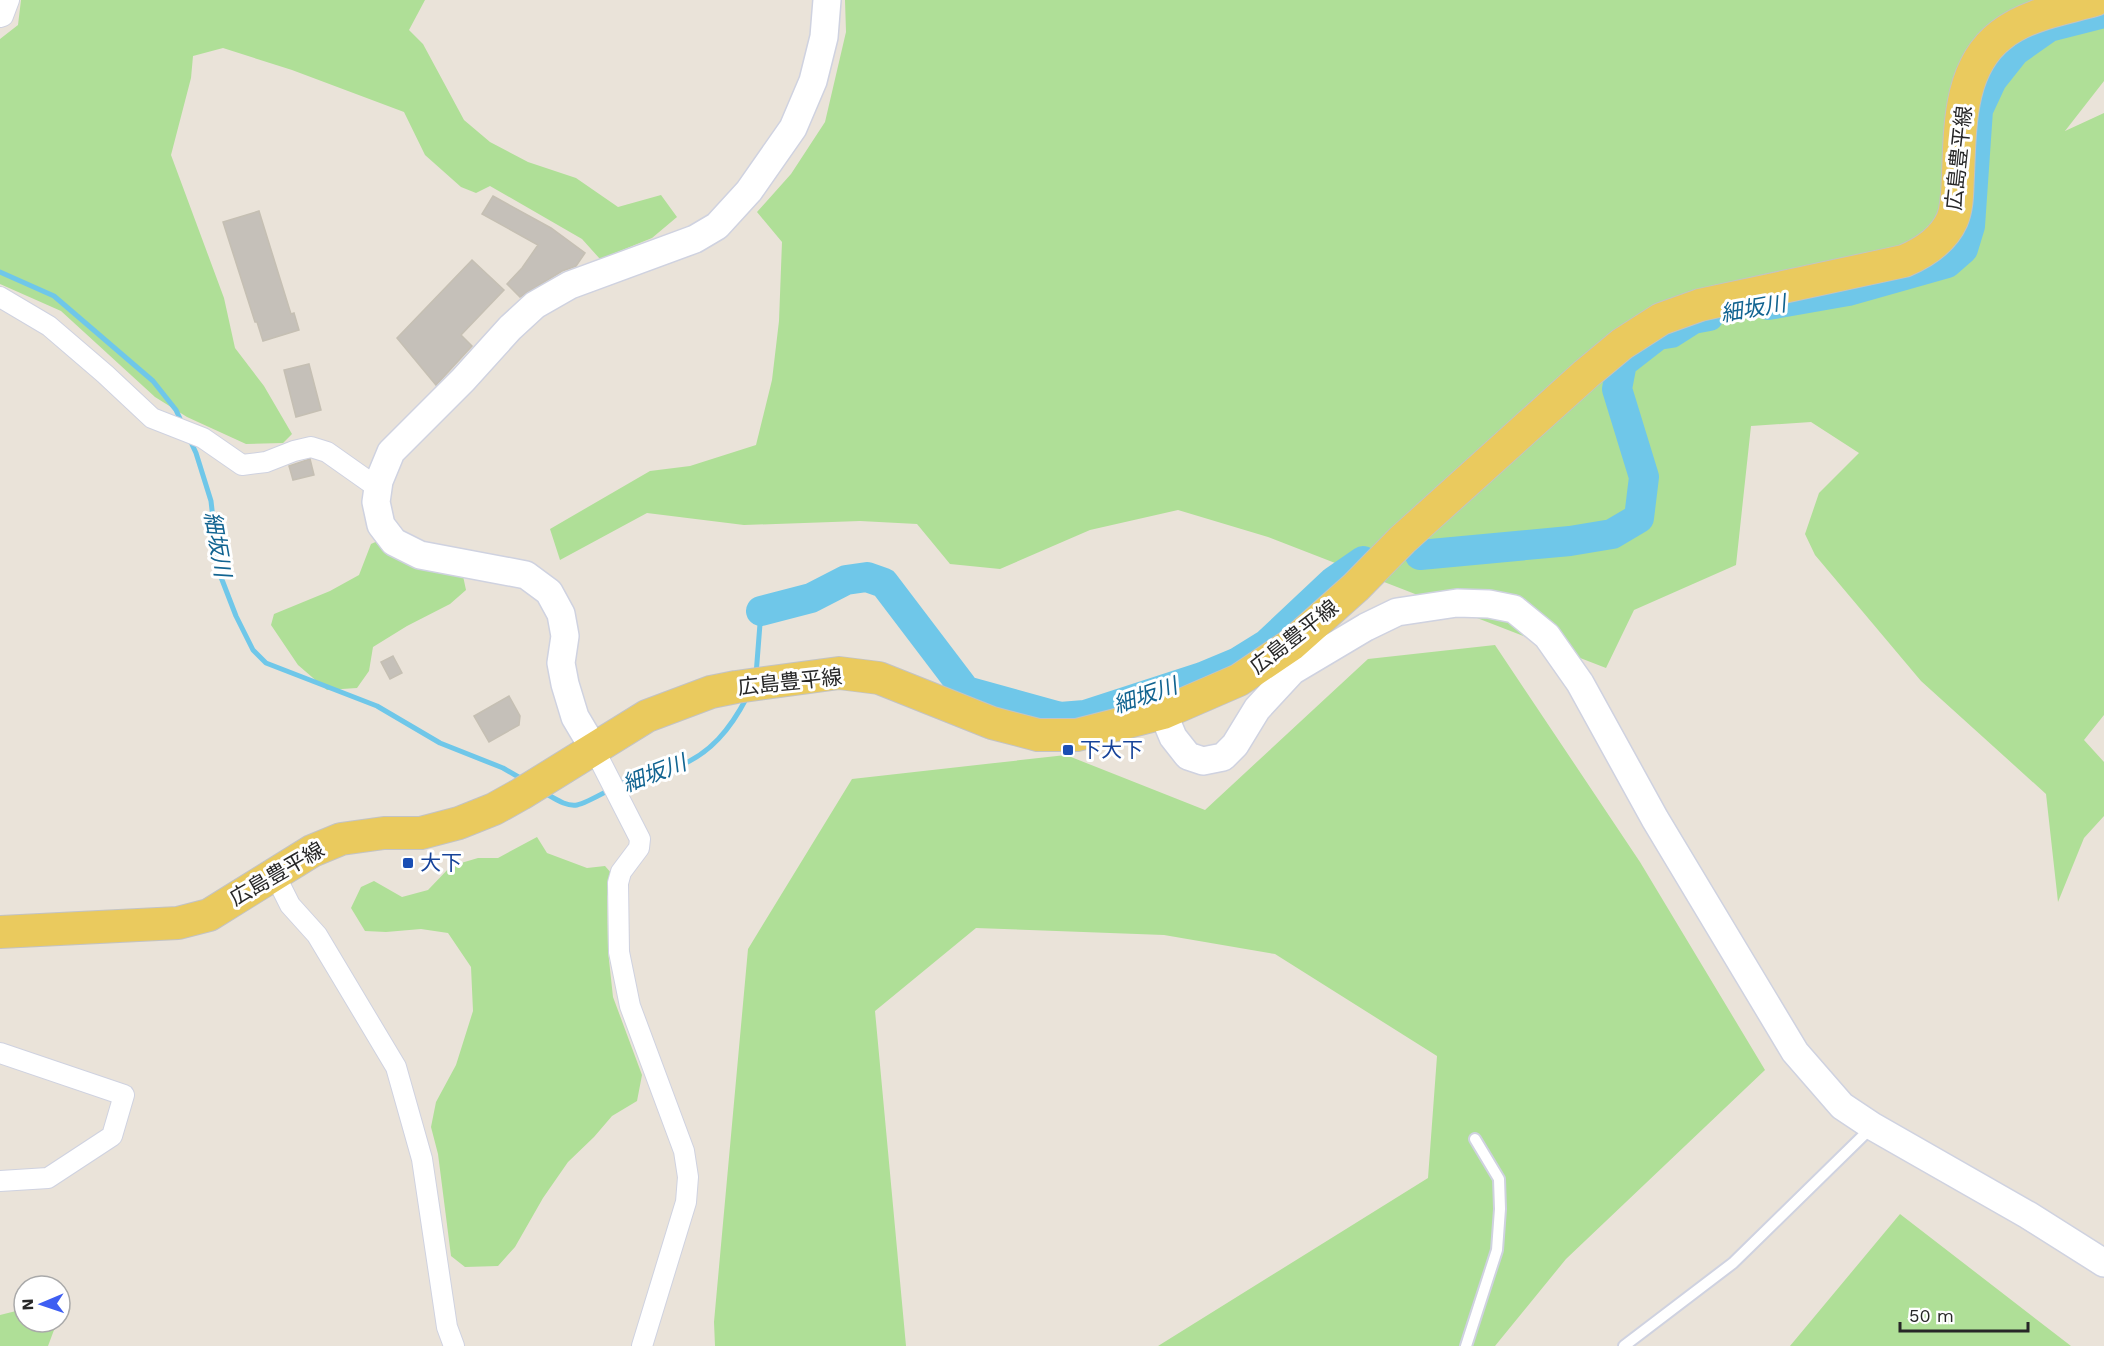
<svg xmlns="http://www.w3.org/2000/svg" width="2104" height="1346" font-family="'Work Sans','Noto Sans JP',sans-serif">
  <rect width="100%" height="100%" fill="#eae3d9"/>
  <path fill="#afdf97" d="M21,0H425L409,30L423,44L464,120L490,142L528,162L576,178L618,207L661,195L677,217L652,238L600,259L582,239L490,186L476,193L461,187L425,155L404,112L292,70L223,48L193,56L191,78L171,155L224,298L235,348L264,386L292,434L283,443L246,444L187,417L155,397L61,311L0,284V39L18,25Z
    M845,0H2104V81L2065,131L2104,113V715L2084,740L2104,762V816L2084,838L2058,902L2046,794L1921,681L1815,555L1805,534L1819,493L1859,453L1811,422L1751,426L1736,565L1634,610L1606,668L1268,537L1178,510L1090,530L1000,569L950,564L917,524L860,521L744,525L647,513L560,560L550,529L650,471L690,466L756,445L772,380L779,321L782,242L757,212L791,174L825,122L846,32Z
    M380,540L463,576L466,590L450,604L407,626L373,647L369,671L357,688L327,690L298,665L271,625L274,614L330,591L359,575L371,544Z
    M1495,645L1640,862L1765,1070L1566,1259L1495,1346H1158L1428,1178L1437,1056L1275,954L1164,935L976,928L875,1011L906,1346H715L714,1322L748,949L852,779L1066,755L1205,810L1368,659Z
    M537,837L547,853L587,868L605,866L612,874L607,897L608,951L613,997L642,1075L637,1101L612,1116L594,1137L568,1162L543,1198L515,1247L498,1266L465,1267L451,1256L438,1154L431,1127L436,1102L456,1065L473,1011L471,967L448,933L421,929L386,932L365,931L351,908L361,887L374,881L402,897L428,890L451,866L478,858H498Z
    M1900,1214L2071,1346H1790Z
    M24,1309V1322H57L48,1346H0V1315Z"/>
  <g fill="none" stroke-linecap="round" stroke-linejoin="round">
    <path stroke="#6fc7e9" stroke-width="5" d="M0,272L54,296L153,381L176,410L182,423
      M190,440L196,453L211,501L219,572L236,616L253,650L266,663L377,706L440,743L503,768L522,779
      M756,675L761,611
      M543,792C553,797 565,807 577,805C588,803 615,786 627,781C643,775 660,773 676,767C710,755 731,728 747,697"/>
    <path stroke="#6fc7e9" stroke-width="30" d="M1768,305L1848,291L1947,263L1963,249L1970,226L1978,110L1992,80L2015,51L2049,27L2104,13
      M1420,555L1570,541L1612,534L1639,518L1644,477L1617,389L1622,363L1658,335L1671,333L1693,319L1709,316
      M761,611L811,598L846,580L867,577L884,583L966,691L1060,717L1085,715L1202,677L1238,662L1267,644L1334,581L1363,561"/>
  </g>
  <path fill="#c5c0b9" stroke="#c5bfb3" stroke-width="1.5" d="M493,196L551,228L585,253L576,266L562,271L520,297L507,284L522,268L538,245L482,214Z
    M259,211L291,314L294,313L299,330L263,341L257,322H255L223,222Z
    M472,260L504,290L461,335L472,346L436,385L397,338Z
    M309,364L321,410L296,417L284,370Z
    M310,459L314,475L293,480L289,466Z
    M393,656L402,673L390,679L381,662Z
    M509,696L520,716L519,725L489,742L474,716Z"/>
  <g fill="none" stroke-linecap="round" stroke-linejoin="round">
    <defs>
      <path id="lane" d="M1466,1346L1497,1250L1500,1209L1499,1179L1475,1139
        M1624,1346L1733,1263L1872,1127"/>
      <path id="street" d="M0,17L3,16L9,0
        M0,297L49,326L105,374L152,418L203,438L242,465L266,462L294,451L311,447L327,452L378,488
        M594,749L640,839L639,848L621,872L618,883L619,952L630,1006L684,1151L688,1177L686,1202L642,1346
        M275,875L290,905L317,935L396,1067L422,1159L447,1327L454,1346
        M0,1053L124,1095L112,1136L48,1178L0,1181"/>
      <path id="secondary" d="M1163,713L1173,737L1188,756L1203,761L1223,757L1235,745L1257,709L1292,671L1366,627L1397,612L1457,603L1489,604L1514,609L1547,636L1580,683L1655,819L1795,1052L1842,1106L1872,1126L2028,1215L2104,1263
        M594,749L575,717L565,684L561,663L565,636L561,614L549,592L526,575L420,555L394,542L381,525L376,502L379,481L391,452L463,380L510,328L535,305L570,285L695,239L717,226L749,191L793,128L813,81L824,37L827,0"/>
      <path id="primary" d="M0,932L178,923L209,915L312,851L341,839L384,833H421L459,823L494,809L521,794L647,716L711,692L736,687L839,673L879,678L992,723L1038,735H1077L1163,713L1239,680L1291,645L1356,587L1402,540L1586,374L1622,344L1661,319L1700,305L1904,261C1923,253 1943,240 1952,220C1958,206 1957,190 1958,175C1960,127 1959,67 2001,35C2027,14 2064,9 2095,0"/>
    </defs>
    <use href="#lane" stroke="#cfd2e0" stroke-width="14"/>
    <use href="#street" stroke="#cfd2e0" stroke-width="22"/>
    <use href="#secondary" stroke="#cfd2e0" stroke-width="30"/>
    <use href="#primary" stroke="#c3c3c3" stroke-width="34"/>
    <use href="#lane" stroke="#fff" stroke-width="10"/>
    <use href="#street" stroke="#fff" stroke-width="20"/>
    <use href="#secondary" stroke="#fff" stroke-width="27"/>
    <use href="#primary" stroke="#eaca5e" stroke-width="32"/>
  </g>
  <g fill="#1a4fb4" stroke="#fff" stroke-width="2">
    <rect x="1062" y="744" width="12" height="12" rx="3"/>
    <rect x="402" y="857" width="12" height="12" rx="3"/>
  </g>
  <g text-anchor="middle" stroke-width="6" stroke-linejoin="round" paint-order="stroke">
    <g font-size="21" fill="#272727" stroke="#fff">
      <text transform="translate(1959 158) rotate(-84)" y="7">広島豊平線</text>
      <text transform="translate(1294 637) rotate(-38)" y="7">広島豊平線</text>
      <text transform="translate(790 682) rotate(-6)" y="7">広島豊平線</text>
      <text transform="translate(277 874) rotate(-30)" y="7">広島豊平線</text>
    </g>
    <g font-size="21" fill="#164399" stroke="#fff" text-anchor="start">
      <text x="1080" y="757">下大下</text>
      <text x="420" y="870">大下</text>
    </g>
    <g font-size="22" font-style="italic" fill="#126491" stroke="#fff">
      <text transform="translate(1753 308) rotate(-10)" y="8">細坂川</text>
      <text transform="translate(218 544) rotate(80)" y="8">細坂川</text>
      <text transform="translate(1145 695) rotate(-19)" y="8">細坂川</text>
      <text transform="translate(654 773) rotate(-21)" y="8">細坂川</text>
    </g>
  </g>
  <g transform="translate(42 1304) rotate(268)"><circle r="28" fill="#ffffff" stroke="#a9a9a9" stroke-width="1.5"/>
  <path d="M0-4.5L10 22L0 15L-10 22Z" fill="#3e5ef2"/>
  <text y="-9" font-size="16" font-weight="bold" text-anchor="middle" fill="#272727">N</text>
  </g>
  <path d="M1900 1322v9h128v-9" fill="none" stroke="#272727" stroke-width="3"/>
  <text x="1909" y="1322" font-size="18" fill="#272727" stroke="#ffffff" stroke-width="4.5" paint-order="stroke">50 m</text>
</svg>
